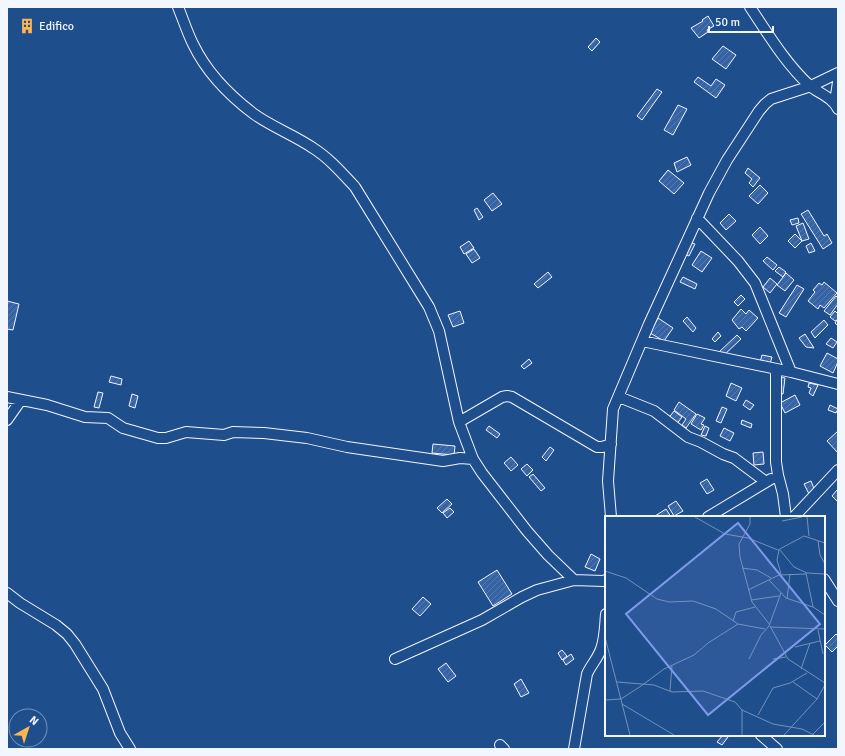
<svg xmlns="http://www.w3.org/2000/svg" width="845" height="756" font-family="Signika,sans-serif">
  <defs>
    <pattern id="building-hatch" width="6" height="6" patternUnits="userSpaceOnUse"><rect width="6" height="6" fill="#3563a3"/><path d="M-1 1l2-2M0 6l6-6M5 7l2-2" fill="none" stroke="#537ab1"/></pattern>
  </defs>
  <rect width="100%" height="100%" fill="#1f4e8c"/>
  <path fill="url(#building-hatch)" stroke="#f2f6ff" d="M708,16L714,26L707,30L708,32L699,38L691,28L703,21L702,20Z
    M30,20L33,23L27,30L23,27L26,22L27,24Z
    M596,38L600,42L592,51L588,47Z
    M723,46L736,55L726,69L712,59Z
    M698,77L711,86L716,79L725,85L716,98L694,82Z
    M657,89L662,92L642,120L637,116Z
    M678,105L687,109L673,135L664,130Z
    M687,157L691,165L677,172L674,163Z
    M748,168L760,178L753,187L749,183L752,179L745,173Z
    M668,170L684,183L674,194L659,181Z
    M760,185L768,193L758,204L749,196Z
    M493,193L502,204L492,211L484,200Z
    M477,208L483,217L479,220L474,210Z
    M808,210L824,236L827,234L832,243L823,249L801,214Z
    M729,214L736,221L726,230L720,223Z
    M798,218L799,223L792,225L790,220Z
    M803,223L809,239L802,241L796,226Z
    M760,227L768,236L760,244L752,235Z
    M795,234L802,241L795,248L788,241Z
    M469,241L474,248L464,254L460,247Z
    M690,242L695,244L689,256L684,254Z
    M811,243L815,251L809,253L806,246Z
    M474,249L480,258L472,263L466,254Z
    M701,251L712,258L702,272L692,265Z
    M767,257L777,265L773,270L763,261Z
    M779,267L786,272L783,277L775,271Z
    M548,272L552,277L538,288L534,284Z
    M786,273L794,280L785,291L777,285Z
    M683,277L697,284L695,289L680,282Z
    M770,278L777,284L770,293L763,287Z
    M824,282L837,293L824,308L820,305L818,309L808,301L815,292L813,290L819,283L822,285Z
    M797,285L804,289L786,317L779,313Z
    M741,295L745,299L738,306L734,302Z
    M836,296L838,298V304L830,315L824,311Z
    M7,301L19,304L13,330L7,329Z
    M741,309L746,314L749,310L758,318L746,331L742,327L739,329L732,320Z
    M460,311L464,323L453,327L448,315Z
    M835,311L838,314V326L835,323L837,320L835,321L830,317Z
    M687,317L696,328L693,332L683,321Z
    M658,318L673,328L664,341L650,333V331Z
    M824,320L828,325L815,338L811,332Z
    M718,332L721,336L715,342L712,339Z
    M805,334L814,348L806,347L799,338Z
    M737,335L741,339L722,357L718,353Z
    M831,338L837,342L833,348L826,344Z
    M827,353L838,359V362L833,373L820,366Z
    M762,355L772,357L770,364L760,362Z
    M529,359L532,363L524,369L521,366Z
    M111,376L122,379L121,385L109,382Z
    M779,377L785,378L783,394L776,393Z
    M731,383L742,388L736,401L726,396Z
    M809,383L818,385L813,396L809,393L811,388L808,387Z
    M98,392L103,393L99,408L94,407Z
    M132,394L138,396L135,408L129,406Z
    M795,395L800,405L785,413L780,403Z
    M746,400L754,405L750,410L743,405Z
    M679,402L696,414L686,428L682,425L686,419L674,410Z
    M830,405L838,409L836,413L828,410Z
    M722,407L727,409L721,423L716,421Z
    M674,411L682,417L676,425L668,419Z
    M697,414L705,418L701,424L704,425L701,430L691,424Z
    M742,420L752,424L751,428L741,424Z
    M489,426L500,434L497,438L486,430Z
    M705,426L709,428L706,436L701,435Z
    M724,428L734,433L730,441L720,436Z
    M838,431V453L827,441Z
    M433,444L455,446L454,455L432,453Z
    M550,447L554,450L546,461L542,457Z
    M763,452L764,464L754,465L753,453Z
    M511,457L518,465L511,471L504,463Z
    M527,464L533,470L527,476L521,469Z
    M533,474L545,488L541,491L529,477Z
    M707,479L714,490L707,494L700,483Z
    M811,481L815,491L809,494L804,484Z
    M837,490H838V502L832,496Z
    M447,499L452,504L442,513L437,508Z
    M676,501L683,511L674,516L668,506Z
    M450,508L454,512L447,518L443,513Z
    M666,509L671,517H656L655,516Z
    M591,554L600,559L595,571L585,567Z
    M497,570L512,594L493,606L478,582Z
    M423,597L431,604L420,616L412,609Z
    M836,634L838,636V646L832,652L825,645Z
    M562,650L567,656L562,660L558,653Z
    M571,654L574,659L566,665L563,660Z
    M446,663L456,676L448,682L438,669Z
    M521,679L529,693L521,697L514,684Z
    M723,735H725L728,737L722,745L717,742Z"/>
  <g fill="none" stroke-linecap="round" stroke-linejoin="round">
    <defs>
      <path id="minor" d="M178,7C183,19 187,32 193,44C206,71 230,96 254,114C272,127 294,135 313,148C329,158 342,173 355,187L429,307L439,331L459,422L473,459L482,473L527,531L548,555L574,580
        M750,7C768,34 786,64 810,86C820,94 832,97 838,109
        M835,102L838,82
        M697,218L738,261L755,283L791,372
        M642,341L791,372L838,384
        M776,370V462L778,475L783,494L786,517
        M7,397L47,405L85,417L108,418L123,428L158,438H166L186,432L224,435L233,432L264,433L307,438L347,447L443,461L460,458L473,459
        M619,397L654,411L688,437L701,442L723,454L734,458L766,482
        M7,420L21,400
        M459,422L502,397L507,396L512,397L597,447H602L611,444
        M611,517L608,481L613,409L649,324L709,193L727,160L759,111L765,104L771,99L811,86L838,73
        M708,517L771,479
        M794,517L838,470
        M824,579L838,601
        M7,593L20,603L56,625L67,634L75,644L103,689L120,733L130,749
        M395,659L482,620L522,597L537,590L574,580L603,581L606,580
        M761,735L777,749
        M500,745L504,749
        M574,749L587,674C591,665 598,658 601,649C605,638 605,625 606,614"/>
    </defs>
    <use href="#minor" stroke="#f2f6ff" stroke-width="12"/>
    <use href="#minor" stroke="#1f4e8c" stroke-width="10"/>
  </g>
  <defs>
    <symbol id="building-bare" viewBox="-9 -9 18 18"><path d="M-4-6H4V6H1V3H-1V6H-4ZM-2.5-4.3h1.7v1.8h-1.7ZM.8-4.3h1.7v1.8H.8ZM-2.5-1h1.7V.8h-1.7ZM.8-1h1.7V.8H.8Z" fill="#ffb74d" stroke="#1f4e8c" stroke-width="2.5" paint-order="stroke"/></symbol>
  </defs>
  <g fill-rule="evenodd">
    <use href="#building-bare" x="16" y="15" width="22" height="22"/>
  </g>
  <g text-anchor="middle" stroke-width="3" stroke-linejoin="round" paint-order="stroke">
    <g font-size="12" fill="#f2f6ff" stroke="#1f4e8c" text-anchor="start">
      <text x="39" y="30">Edifico</text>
    </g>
  </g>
  <g transform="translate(605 516)">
    <rect width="220" height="220" fill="#1f4e8c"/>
    <path fill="none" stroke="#7391ba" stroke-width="1" d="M90,1L120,18L143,22L173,34L199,20L220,27M145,1V8L134,28L135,41L147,86L165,109M202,1L204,20M177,5L197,1M213,25L215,39L220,48M174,34L172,44L176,58M175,34L189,51L202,57L220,58M137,52L152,54L166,62M0,55L21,62L52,83L64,86L88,85L111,93L133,108L160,113M201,57L208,91M164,64L181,82L208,91L220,99M143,74L174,59L201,58M182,83L185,58M146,84L174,80M128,105L131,96L150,91M165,110L183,143L220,167M165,111L220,113M213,114L218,138M0,121L25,219M190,131L215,125M144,143L156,119L164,110L176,77M168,143L181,141M196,153L205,127M12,166L49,169L67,176L98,175L130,186L137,194V219M188,166L212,183M36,170L59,153L89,139L103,127L133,108M65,175L67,149M0,184L16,183L36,170M17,188L69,219M137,194L168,208L197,213L209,219M153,199L168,172L185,167L202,157M208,218L220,206M179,219L212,183L220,169"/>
    <path fill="#7d9aea" fill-opacity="0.15" stroke="#7d9aea" stroke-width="2" d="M133,7L215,108L103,199L21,98Z"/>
    <rect width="220" height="220" fill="none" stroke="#f2f6ff" stroke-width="2"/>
  </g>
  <rect width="845" height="756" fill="none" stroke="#f2f6ff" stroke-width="16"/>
  <g transform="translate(28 728) rotate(39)"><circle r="19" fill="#1f4e8c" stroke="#7391ba"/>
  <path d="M0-3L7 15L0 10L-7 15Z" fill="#ffb74d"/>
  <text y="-6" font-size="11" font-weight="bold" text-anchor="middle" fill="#f2f6ff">N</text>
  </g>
  <path d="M709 26v6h64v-6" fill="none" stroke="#f2f6ff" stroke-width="2"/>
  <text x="715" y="26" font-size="12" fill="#f2f6ff" stroke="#1f4e8c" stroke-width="3" paint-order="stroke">50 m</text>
</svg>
